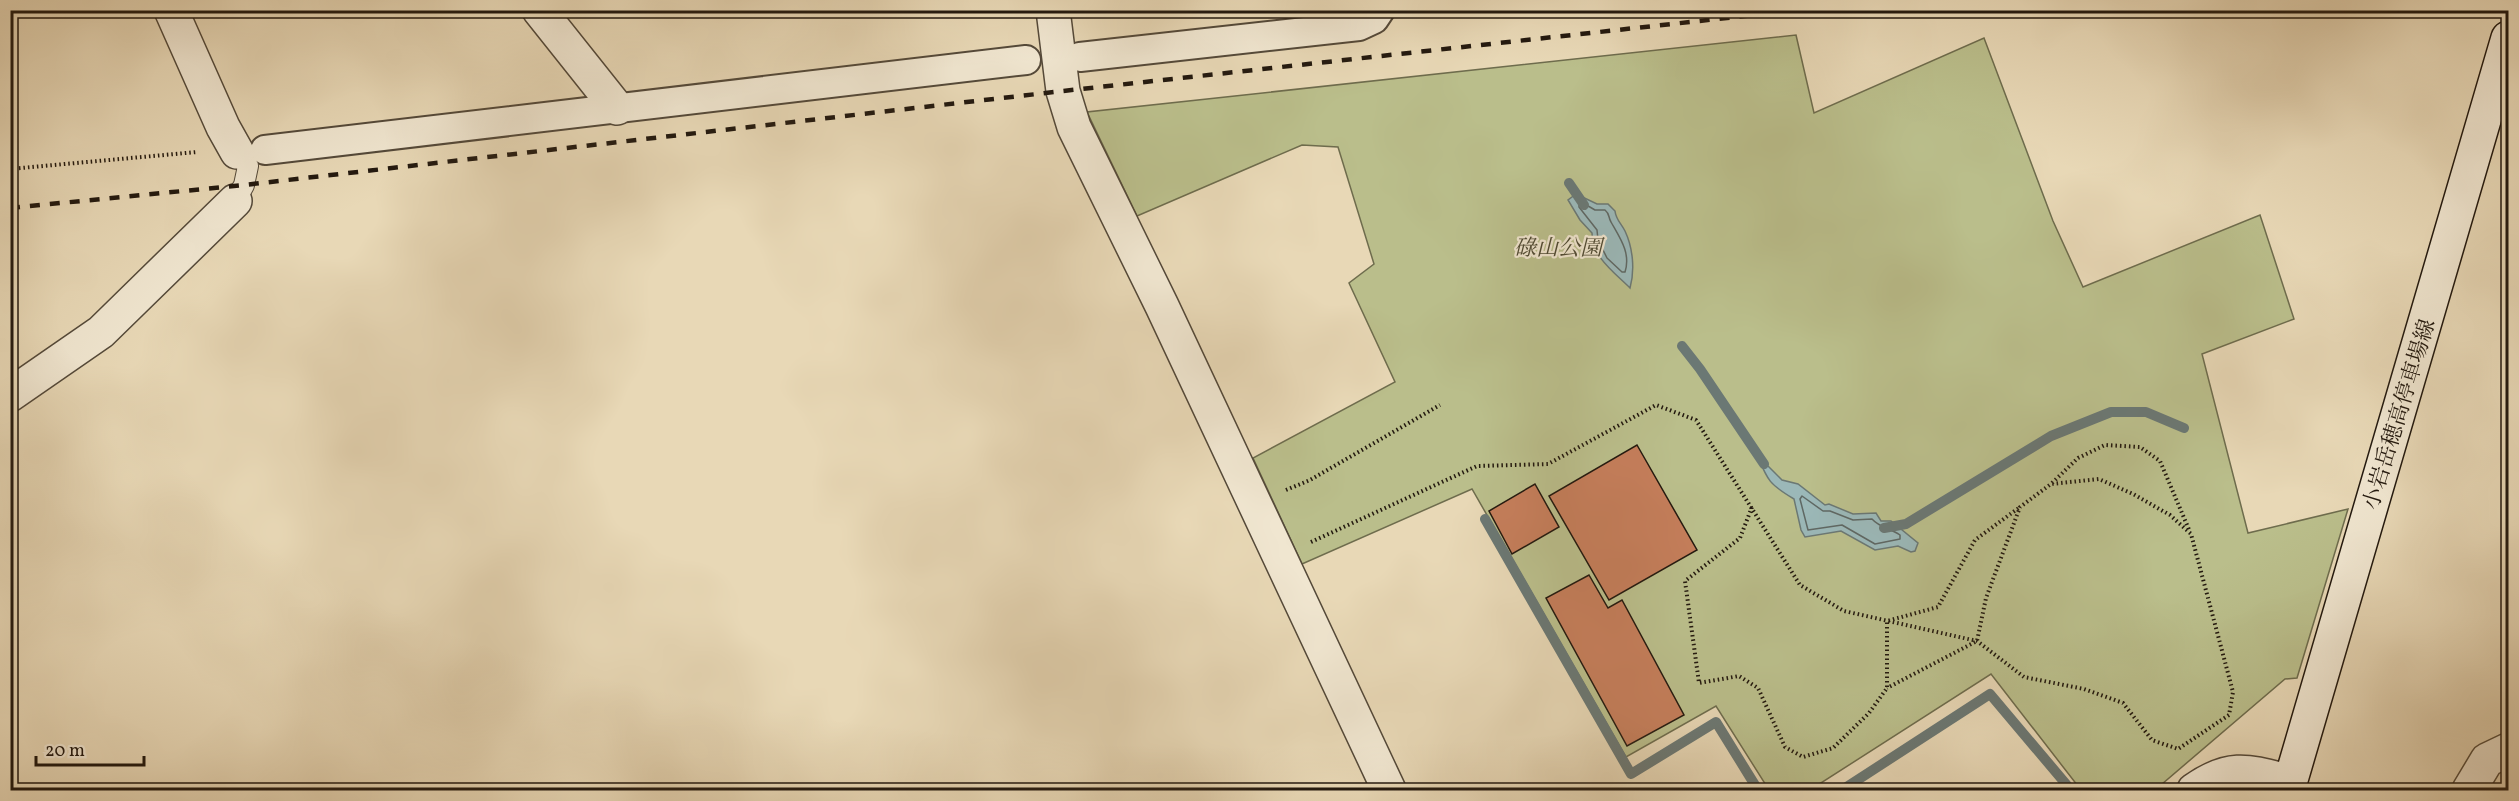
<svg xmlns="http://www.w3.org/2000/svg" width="2519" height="801" font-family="Vollkorn,'Noto Serif JP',serif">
  <rect width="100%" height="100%" fill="#e8d8b6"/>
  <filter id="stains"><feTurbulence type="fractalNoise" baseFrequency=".00333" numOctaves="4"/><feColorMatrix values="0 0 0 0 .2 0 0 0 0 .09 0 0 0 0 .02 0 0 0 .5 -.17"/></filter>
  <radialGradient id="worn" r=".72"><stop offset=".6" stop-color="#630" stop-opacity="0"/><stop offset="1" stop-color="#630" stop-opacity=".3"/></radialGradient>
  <path fill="#babe8b" stroke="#6e6c4d" stroke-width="1.5" d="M1796,35L1814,113L1984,38L2053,221L2083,287L2260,215L2294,319L2202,354L2248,533L2348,509L2297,678L2285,679L2155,790H2081L1991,674L1810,790H1769L1716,706L1626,757L1472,489L1302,564L1253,458L1395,382L1349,283L1374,264L1338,147L1302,145L1137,216L1087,112Z"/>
  <path fill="#9bb8b8" stroke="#6b7874" stroke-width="1.5" d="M1576,194L1597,204H1608L1615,211C1616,220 1621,223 1625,231C1633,248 1635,270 1630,288C1614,272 1592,257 1592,233L1580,220L1568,200Z
    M1757,455L1782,480L1798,484L1825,505L1829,504L1853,514L1876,513L1881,521H1891L1918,543L1915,551L1911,552L1898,546L1875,550L1841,531L1805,537L1801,530L1794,499C1769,484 1768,481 1757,455Z"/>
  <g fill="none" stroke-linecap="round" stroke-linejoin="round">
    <path stroke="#5f6864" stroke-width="1.5" d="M1583,203L1595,210H1605C1610,214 1608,217 1611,222C1620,238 1631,253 1625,272H1622L1607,258L1598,240L1597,230L1579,207V204Z
      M1802,496L1823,511H1830L1853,520L1872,519C1880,528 1890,528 1900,535V539L1875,544L1842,525L1808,530L1800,499Z"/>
    <path stroke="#6b7874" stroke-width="10" d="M1569,183L1584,205
      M1682,346L1700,369L1764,464
      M1485,519L1631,774L1716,722L1758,790
      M1884,528L1906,524L2051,436L2111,412H2146L2184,428
      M1842,790L1990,694L2071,790"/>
  </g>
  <path fill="#c57e5b" stroke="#23190f" stroke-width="1.5" d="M1637,445L1697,550L1609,600L1549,496Z
    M1535,484L1559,527L1512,554L1489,511Z
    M1589,575L1608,608L1622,600L1684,715L1627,746L1546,598Z"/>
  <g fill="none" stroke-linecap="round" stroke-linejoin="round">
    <defs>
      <path id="service" d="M235,201L244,185L248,166L237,152"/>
      <path id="pedestrian" d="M1080,57L1359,26L1374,19L1380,10
        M265,150L1026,60"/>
      <path id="minor" d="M171,10L223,127L237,152
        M539,10L617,108
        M10,395L101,332L235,201
        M2469,790L2487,760L2508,750"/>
      <path id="tertiary" d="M1053,10L1063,91L1074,127L1162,306L1389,790
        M2194,790C2231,764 2248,771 2290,782"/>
      <path id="secondary" d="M2288,790L2508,38"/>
    </defs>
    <use href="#service" stroke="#544939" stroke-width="22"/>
    <use href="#pedestrian" stroke="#544939" stroke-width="32"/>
    <use href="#minor" stroke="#544939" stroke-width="36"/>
    <use href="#tertiary" stroke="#544939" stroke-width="36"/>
    <use href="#secondary" stroke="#23190f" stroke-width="36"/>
    <path stroke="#23190f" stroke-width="4" stroke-dasharray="1.5 3" stroke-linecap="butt" d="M10,169L197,152
      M2052,483L2078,458L2105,445L2140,447L2160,461L2190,532
      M1286,490L1310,480L1440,405
      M1752,507L1740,538L1685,581L1699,683L1739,676L1758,688L1785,747L1803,757L1833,748L1869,713L1887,688V621L1938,607L1975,540L2020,507
      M1311,542L1477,466L1548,464L1656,405L1696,420L1800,585L1844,611L1977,641L2024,677L2084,689L2123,703L2152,740L2178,749L2229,715L2233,692L2191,534L2170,515L2133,494L2099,479L2051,484L2020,507L1986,598L1977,641L1887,688"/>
    <use href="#service" stroke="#f0e6d0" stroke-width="20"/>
    <use href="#pedestrian" stroke="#f0e6d0" stroke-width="28"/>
    <use href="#minor" stroke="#f0e6d0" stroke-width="33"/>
    <use href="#tertiary" stroke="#f0e6d0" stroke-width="33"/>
    <use href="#secondary" stroke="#f0e6d0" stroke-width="33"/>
    <path stroke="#23190f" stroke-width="4.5" stroke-dasharray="10 10" stroke-linecap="butt" d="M10,208L244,185L1063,91L1799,10"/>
  </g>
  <g text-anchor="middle" stroke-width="4.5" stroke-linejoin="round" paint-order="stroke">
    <g font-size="22" font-style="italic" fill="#504b34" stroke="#f0e6d0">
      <text x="1558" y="255">碌山公園</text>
    </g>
    <g font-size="22" fill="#23190f" stroke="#f0e6d0">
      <text transform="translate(2398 414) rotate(-73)" y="8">小岩岳穂高停車場線</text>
    </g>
  </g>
  <rect width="2519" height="801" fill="none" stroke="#e8d8b6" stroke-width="36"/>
  <rect x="12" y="12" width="2495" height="777" fill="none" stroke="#23190f" stroke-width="3"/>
  <rect x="18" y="18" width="2483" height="765" fill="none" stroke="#23190f" stroke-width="1.5"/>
  <path d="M36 756v9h108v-9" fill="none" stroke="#23190f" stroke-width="3"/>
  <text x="45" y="756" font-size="18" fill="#23190f" stroke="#f0e6d0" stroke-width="4.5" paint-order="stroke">20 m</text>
  <rect width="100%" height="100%" filter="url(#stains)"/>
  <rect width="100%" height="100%" fill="url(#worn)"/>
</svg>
